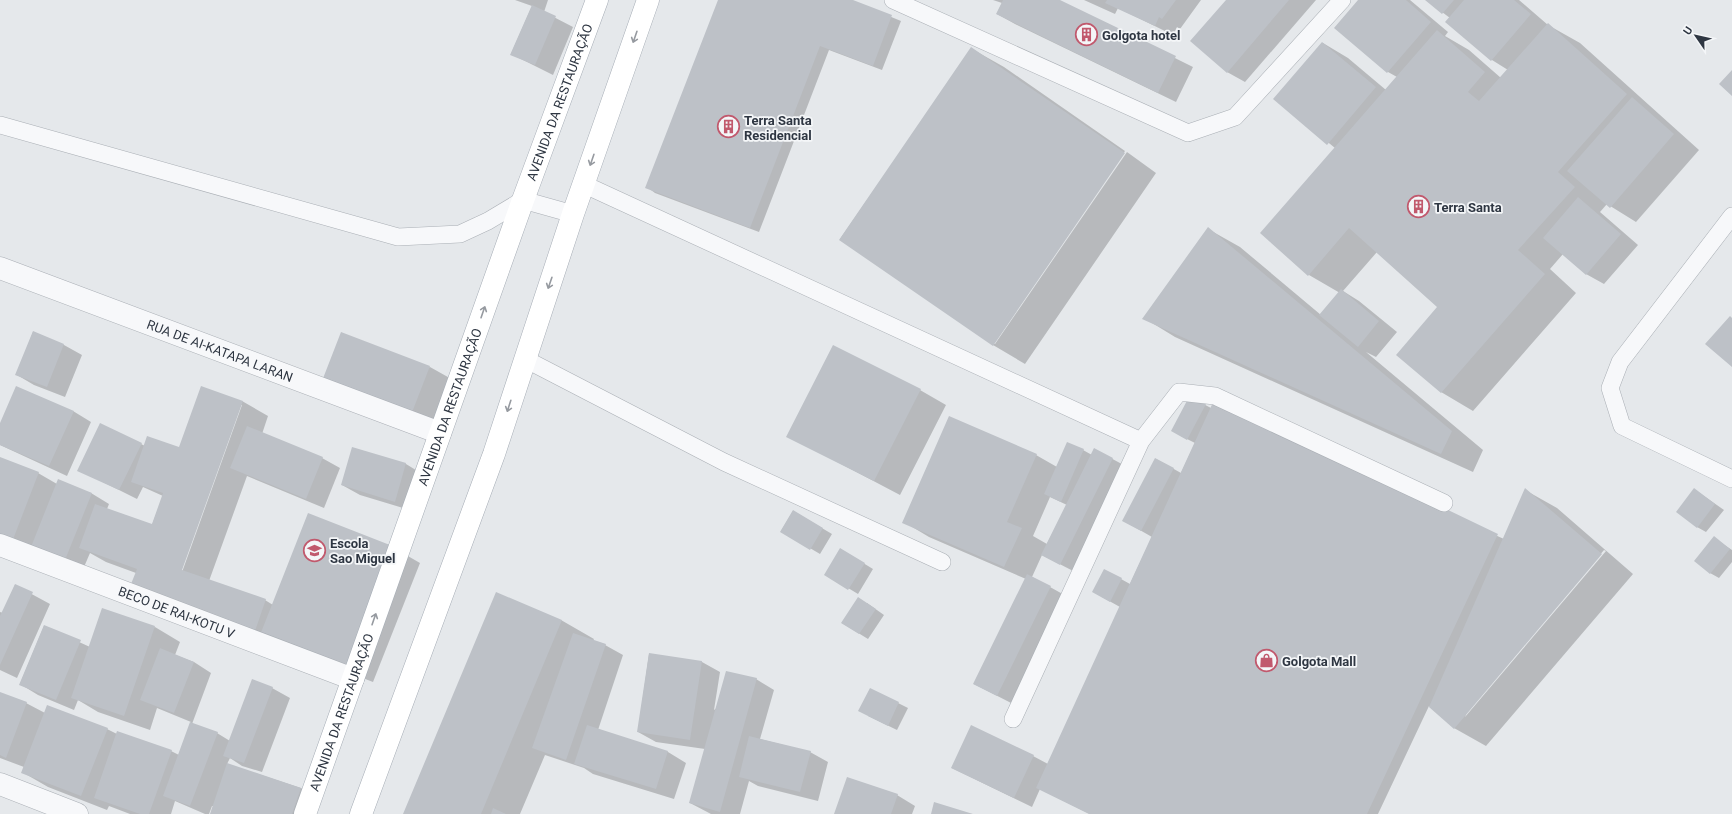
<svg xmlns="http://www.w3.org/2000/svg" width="1732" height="814" font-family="Roboto,sans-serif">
  <rect width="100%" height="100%" fill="#e5e8eb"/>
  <path fill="#0003" fill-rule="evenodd" d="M515,0H548L544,12L573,27L553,75L511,54L532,6Z
    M719,0H850L901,21L882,70L829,50L759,232L655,193L647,187Z
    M993,0H1058L1193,67L1176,102L1015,24L997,14L1002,3Z
    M1084,0H1201L1180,29L1177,27L1173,35L1118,8L1115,14Z
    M1227,0H1316L1245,82L1227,72Z
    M1360,0H1410L1448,32L1445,36L1469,50L1501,78L1508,70L1492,60L1446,22L1450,18L1426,0H1519L1548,25L1580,43L1699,150L1636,222L1607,204L1600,212L1638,245L1604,284L1586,274L1563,254L1550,269L1576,293L1473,411L1441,392L1439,306L1377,252L1343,291L1359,301L1397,332L1376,357L1366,352L1483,450L1473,472L1175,337L1144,318L1208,229L1240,247L1321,315L1340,293L1309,275L1335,148L1275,99L1323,43L1348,58L1386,90L1397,77L1388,72Z
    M972,49L1004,67L1125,151L992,344H995L1127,152L1156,173L1025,364L993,345L840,239Z
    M33,332L64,345L82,355L65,397L34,385L17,375Z
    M430,367L455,381L437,429L349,396Z
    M920,390L946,405L900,495L788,436Z
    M1190,397L1211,408L1504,539L1525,490L1557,508L1633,574L1486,746L1454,728L1429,706L1378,814H1090L1040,789L1032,807L952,768L1033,756L1048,764L1120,607L1102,597L1121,579L1130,584L1152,537L1124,521L1156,459L1181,473L1195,443L1181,436ZM1604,550L1606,551L1465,717L1467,712Z
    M242,401L268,416L262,434L322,458L340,468L324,508L247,476L209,581L265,600L273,605L394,548L420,563L373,682L287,649L136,573L106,562L90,553L81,574L0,540V459L38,473L57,484L91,493L109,504L107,509L152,525L163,496L143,487L137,499L79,470L141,444L145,446L180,449ZM240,405H242L181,575L179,574Z
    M73,411L91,422L67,476L0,445V426Z
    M353,448L406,464L424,475L413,511L360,495L342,485Z
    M1094,449L1131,469L1079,574L1042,555L1032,577L1068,597L1015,705L974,684L1026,579L929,537L904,522L1036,455L1057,467L1083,450L1092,455ZM1050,497L1067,505L1047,544L1033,536Z
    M1694,489L1724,510L1706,532L1697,527Z
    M793,511L832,534L820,554L781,531Z
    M1714,538L1732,550V562L1719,578L1710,573Z
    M850,555L873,569L858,594L825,574Z
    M15,585L50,604L17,678L0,670V612L3,613Z
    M867,603L884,615L868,639L842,623Z
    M561,620L594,639L593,641L605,645L623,655L598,730L668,752L686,763L674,799L593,774L584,768L545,755L520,814H404Z
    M44,626L90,647L155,627L180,642L175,655L194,662L211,673L192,724L217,733L230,741L272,688L290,698L262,772L242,766L230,758L227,764L301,788L319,799L314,814H211L214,806H212L209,814H205L175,801L171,814H130L109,806L107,810L48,787L22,772L24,767L0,758V693L26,703L45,713L107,729L117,734L171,751L179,755L191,722L157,708L150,730L98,712L78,700L74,710L38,695L20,684Z
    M649,654L702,662L720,672L714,710L756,679L774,690L760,739L810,752L828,762L818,801L758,786L749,781L740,814H711L690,803L705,749L656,742L638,732Z
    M870,689L908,708L897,730L868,716Z
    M897,795L915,806L912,814H835Z"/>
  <path fill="#bdc1c7" d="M718,0H853L892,15L873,66L820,46L750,228L645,188Z
    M1003,0H1060L1176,56L1158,93L996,14Z
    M1107,0H1176L1162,19L1159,17L1155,26L1105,3Z
    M1226,0H1289L1227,73L1190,41Z
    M1358,0H1406L1431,22L1387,73L1334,28Z
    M1425,0H1454L1442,14Z
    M1464,0H1514L1531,14L1491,61L1445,22Z
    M532,5L556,16L535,65L510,55Z
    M1548,23L1627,94L1558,172L1575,187L1518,250L1545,274L1441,393L1396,355L1437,307L1349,228L1308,276L1260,233L1437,30L1485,72L1468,92L1479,101Z
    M1322,42L1376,87L1327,145L1273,99Z
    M971,47L1125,153L993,346L839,240Z
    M1732,70V96L1719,84Z
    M1632,97L1674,134L1610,208L1567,171Z
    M1578,197L1621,234L1586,275L1543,238Z
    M1208,227L1452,431L1441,454L1142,319Z
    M1341,289L1379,321L1358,347L1319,315Z
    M1730,316L1732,318V367L1705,344Z
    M33,331L64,344L47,387L15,375Z
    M341,332L430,366L411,415L322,381Z
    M833,345L921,389L874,481L786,437Z
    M16,386L74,411L49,466L0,445V423Z
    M201,386L243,401L182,570L266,599L254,634L129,589L137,569L79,548L95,504L152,524L163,493L131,482L147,436L179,447Z
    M1190,395L1206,404L1187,440L1171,431Z
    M1215,398L1498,534L1367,814H1089L1036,788Z
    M949,416L1037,454L1007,522L1022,528L1004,567L902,523Z
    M100,423L142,443L119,490L77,471Z
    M247,426L323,457L306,499L230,468Z
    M1067,442L1084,449L1061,502L1044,494Z
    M352,447L406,463L395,502L341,485Z
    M1094,448L1113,458L1060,565L1041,555Z
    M0,457L39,472L12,542L0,537Z
    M1155,458L1174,468L1141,531L1122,521Z
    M58,479L92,493L63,565L29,552Z
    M1525,488L1602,554L1454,729L1429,707Z
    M1694,488L1715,504L1697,528L1676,512Z
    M793,510L823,528L810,550L780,532Z
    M308,513L395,547L347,668L260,635Z
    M1714,536L1730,549L1710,574L1694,561Z
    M840,548L865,563L848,590L824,575Z
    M1104,569L1122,578L1110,602L1092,592Z
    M1027,574L1051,586L997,696L973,684Z
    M15,584L33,592L0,665V616Z
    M496,592L562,620L481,814H403Z
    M858,597L876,609L859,634L841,623Z
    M102,608L155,626L124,716L71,698Z
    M44,625L81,640L56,700L19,685Z
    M573,633L606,644L566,760L532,748Z
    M160,648L194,662L174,713L140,700Z
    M649,653L702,661L690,740L637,732Z
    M726,671L757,678L720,812L689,803Z
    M252,679L273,687L244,763L223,756Z
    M870,688L899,702L888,726L858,711Z
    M0,692L27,702L6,758L0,755Z
    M47,705L108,728L81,796L21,773Z
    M190,722L218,732L190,806L163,796Z
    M587,725L668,751L656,789L574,764Z
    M971,725L1034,755L1014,798L951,768Z
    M117,731L172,750L149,814H140L94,798Z
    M749,736L811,751L800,792L739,777Z
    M227,763L301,788L292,814H210Z
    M847,777L898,794L891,814H834Z
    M934,802L973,814H931Z
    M493,808L506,814H491Z"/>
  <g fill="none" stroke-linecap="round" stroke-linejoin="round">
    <defs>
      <path id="lane" d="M893,0L1188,133L1235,117L1342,0
        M0,125L398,237L460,234L488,221L523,200L573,214
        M583,184L1141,441
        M1732,216L1620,362L1610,388L1622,426L1732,479
        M525,359L724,462L942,562
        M1013,719L1141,441L1179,392L1215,396L1444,503"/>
      <g id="street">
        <path id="s1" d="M0,268L440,433"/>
        <path id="s2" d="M0,545L353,679"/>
        <path d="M0,784L77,814"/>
      </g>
      <g id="primary">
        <path id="s3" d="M305,814L523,200L597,0"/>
        <path d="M361,814L494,454L573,214L648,0"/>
      </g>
    </defs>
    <use href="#lane" stroke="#aaafb5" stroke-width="18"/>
    <use href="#street" stroke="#aaafb5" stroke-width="23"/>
    <use href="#primary" stroke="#a5acb5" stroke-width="23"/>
    <use href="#lane" stroke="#f7f8fa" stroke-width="17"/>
    <use href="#street" stroke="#f7f8fa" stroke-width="22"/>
    <use href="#primary" stroke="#fff" stroke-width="22"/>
  </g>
  <defs><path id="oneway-shaft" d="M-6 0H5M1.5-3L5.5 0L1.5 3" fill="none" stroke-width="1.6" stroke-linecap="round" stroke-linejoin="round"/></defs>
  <g stroke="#969aa0">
    <use href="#oneway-shaft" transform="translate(635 37) rotate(109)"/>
    <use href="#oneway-shaft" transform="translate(592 160) rotate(109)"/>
    <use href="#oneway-shaft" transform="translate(550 283) rotate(109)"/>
    <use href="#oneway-shaft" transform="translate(483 312) rotate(-71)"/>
    <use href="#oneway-shaft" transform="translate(509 406) rotate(108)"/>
    <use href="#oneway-shaft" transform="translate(374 619) rotate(-71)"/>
  </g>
  <defs>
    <symbol id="building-ring" viewBox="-11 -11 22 22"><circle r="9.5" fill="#f4f6f8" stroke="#c1596d" stroke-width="1.5"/><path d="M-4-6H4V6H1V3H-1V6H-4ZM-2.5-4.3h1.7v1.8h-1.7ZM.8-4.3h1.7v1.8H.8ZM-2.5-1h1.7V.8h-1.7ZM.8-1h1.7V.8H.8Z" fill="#c1596d"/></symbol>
    <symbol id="school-ring" viewBox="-11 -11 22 22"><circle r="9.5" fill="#f4f6f8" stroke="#c1596d" stroke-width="1.5"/><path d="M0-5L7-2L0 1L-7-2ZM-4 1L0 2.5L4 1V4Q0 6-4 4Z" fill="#c1596d"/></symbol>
    <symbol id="shop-ring" viewBox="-11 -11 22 22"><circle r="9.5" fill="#f4f6f8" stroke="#c1596d" stroke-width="1.5"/><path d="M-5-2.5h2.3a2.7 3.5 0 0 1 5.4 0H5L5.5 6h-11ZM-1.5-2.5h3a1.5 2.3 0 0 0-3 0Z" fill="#c1596d"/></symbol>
  </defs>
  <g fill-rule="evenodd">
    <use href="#building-ring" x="1074" y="22" width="25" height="25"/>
    <use href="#building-ring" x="716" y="114" width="25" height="25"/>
    <use href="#building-ring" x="1406" y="194" width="25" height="25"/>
    <use href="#school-ring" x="302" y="538" width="25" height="25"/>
    <use href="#shop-ring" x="1254" y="648" width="25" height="25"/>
  </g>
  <g text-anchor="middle" stroke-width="3.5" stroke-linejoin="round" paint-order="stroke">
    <g font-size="13" font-weight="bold" fill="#2e3642" stroke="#f4f6f8" text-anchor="start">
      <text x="1102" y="40">Golgota hotel</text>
      <text x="744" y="125">Terra Santa<tspan x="744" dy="15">Residencial</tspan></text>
      <text x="1434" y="212">Terra Santa</text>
      <text x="330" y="548">Escola<tspan x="330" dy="15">Sao Miguel</tspan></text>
      <text x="1282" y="666">Golgota Mall</text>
    </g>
    <g font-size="13" fill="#2e3642" stroke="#f4f6f8">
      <text dy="5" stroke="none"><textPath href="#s3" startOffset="756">AVENIDA DA RESTAURAÇÃO</textPath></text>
      <text dy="5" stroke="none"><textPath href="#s1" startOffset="235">RUA DE AI-KATAPA LARAN</textPath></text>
      <text dy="5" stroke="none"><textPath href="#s3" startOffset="432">AVENIDA DA RESTAURAÇÃO</textPath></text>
      <text dy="5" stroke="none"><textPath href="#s2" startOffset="189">BECO DE RAI-KOTU V</textPath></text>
      <text dy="5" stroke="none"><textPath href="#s3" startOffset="108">AVENIDA DA RESTAURAÇÃO</textPath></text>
    </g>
  </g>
  <g transform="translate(1696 36) rotate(304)" stroke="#f4f6f8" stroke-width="3" paint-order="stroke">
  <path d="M0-3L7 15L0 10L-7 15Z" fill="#2e3642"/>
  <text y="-6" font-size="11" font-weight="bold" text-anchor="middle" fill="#2e3642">U</text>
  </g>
</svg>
